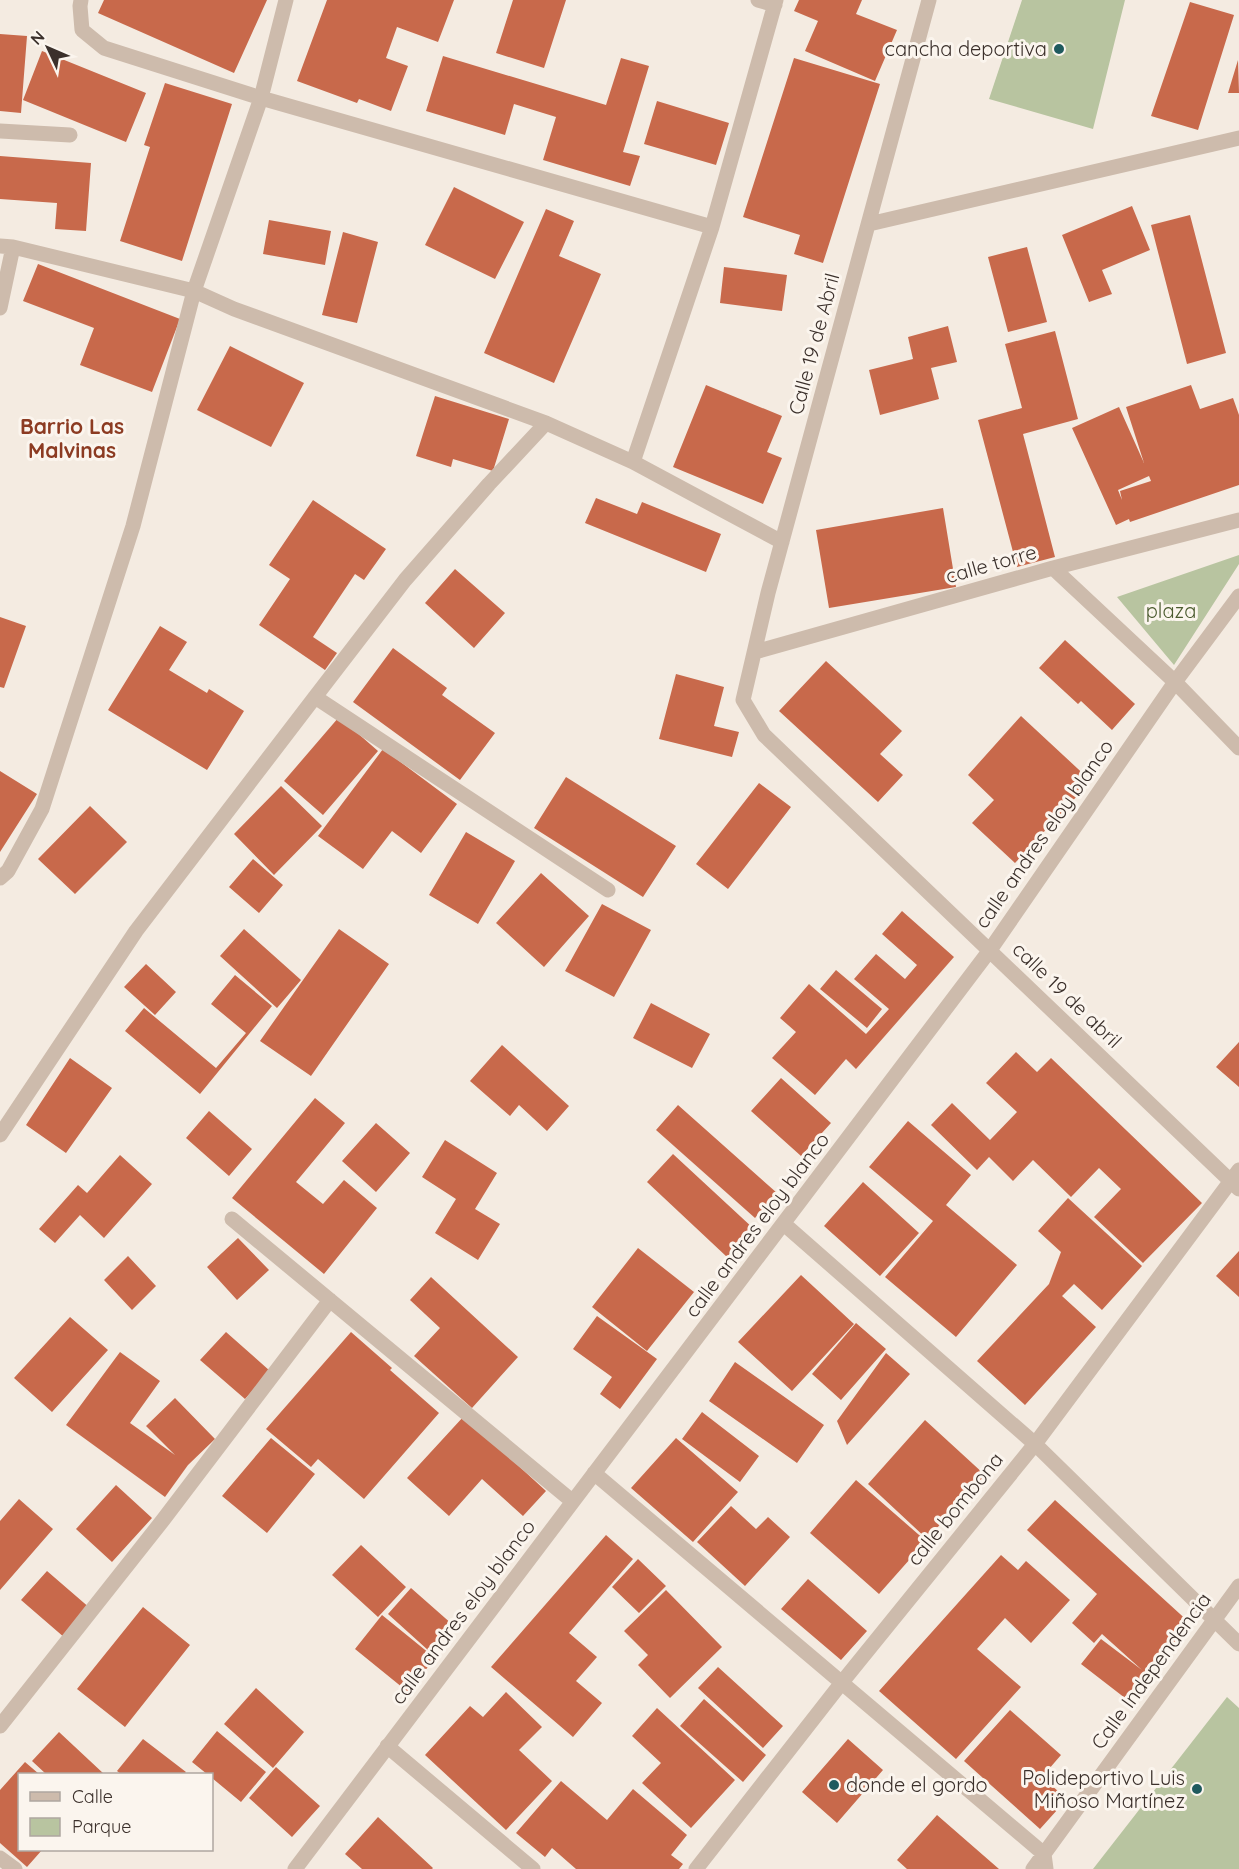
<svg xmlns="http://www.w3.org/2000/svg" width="1239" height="1869" font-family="Quicksand,sans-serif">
  <rect width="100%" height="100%" fill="#f4ebe1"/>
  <path fill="#b8c4a0" d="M1022,0H1125L1093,129L989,99Z
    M1239,555V564L1174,665L1117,597Z
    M1227,1697L1239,1708V1869H1093Z"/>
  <path fill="#c8694b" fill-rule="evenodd" d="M104,0H267L234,73L98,13Z
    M327,0H454L438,42L397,27L386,58L408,66L391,111L359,99L357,103L297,81Z
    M513,0H566L544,68L496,53Z
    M799,0H862L856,14L897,30L875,81L805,51L818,21L794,11Z
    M1190,2L1234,15L1198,130L1151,116Z
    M0,34L27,36L21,113L0,111Z
    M42,51L146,93L126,142L23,100Z
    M443,56L606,105L621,58L649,66L623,152L640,156L630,186L543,160L556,117L514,104L505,135L426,111Z
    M794,58L880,84L823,263L794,254L800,235L743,217Z
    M1238,60L1239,93H1228Z
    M165,83L232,104L182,261L120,241L150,147L144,145Z
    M657,101L729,123L716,165L644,144Z
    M0,156L91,163L86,231L55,229L57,203L0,199Z
    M454,187L524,222L495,279L425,245Z
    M1132,206L1150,250L1102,270L1112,294L1089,302L1062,235Z
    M546,209L574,221L559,256L601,274L554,383L484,353Z
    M1190,215L1226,353L1187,364L1151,225Z
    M269,220L331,231L325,265L263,254Z
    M343,232L378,242L357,323L322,315Z
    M1027,247L1047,322L1008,332L988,257Z
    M38,264L180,319L152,392L80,365L94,328L23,301Z
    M724,267L787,275L782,311L720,303Z
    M948,326L957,362L931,368L939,399L880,415L869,370L913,359L908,337Z
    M1055,331L1078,419L1023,434L1055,557L1017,567L978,420L1022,408L1005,344Z
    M230,346L304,383L271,447L197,410Z
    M706,385L782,416L767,452L782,458L763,504L673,467Z
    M1191,385L1200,409L1233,398L1239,415V485L1130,522L1129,519L1116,525L1072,428L1119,407L1144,463L1126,407ZM1149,476L1151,481L1120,491L1122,500L1118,490Z
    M435,396L509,419L493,471L453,459L451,467L416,456Z
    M596,498L637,514L642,502L721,534L706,572L585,523Z
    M313,500L386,549L364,580L355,574L313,637L337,653L325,670L259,625L290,579L269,565Z
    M943,508L956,587L829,608L816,530Z
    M455,569L505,613L474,648L425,603Z
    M0,617L26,626L4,688L0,687Z
    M160,626L187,642L169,670L207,693L209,689L244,711L207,770L108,710Z
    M1065,640L1135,704L1112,730L1081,701L1078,704L1039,668Z
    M393,648L447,688L442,695L495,733L460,780L353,702Z
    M826,661L902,731L880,754L903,775L878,802L779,711Z
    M676,674L724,687L714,726L739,732L732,757L659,739Z
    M1021,716L1091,781L1015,863L972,823L994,800L968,775Z
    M339,717L378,751L323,815L284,781Z
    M383,749L457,804L421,853L392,831L363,869L318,836Z
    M0,771L37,794L0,852Z
    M566,777L676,846L643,897L534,828Z
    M759,783L791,807L728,889L696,864Z
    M281,786L322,826L274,875L234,834Z
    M90,806L127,842L75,894L38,859Z
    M466,832L515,861L478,924L429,895Z
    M253,859L283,885L259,913L229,887Z
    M541,873L589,916L544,967L496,923Z
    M602,904L651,930L614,997L565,971Z
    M902,911L954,957L856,1069L846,1059L815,1095L772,1058L796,1032L780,1018L809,984L866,1034L889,1009L854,979L876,954L905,979L917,965L882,934Z
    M244,929L301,980L277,1008L220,956Z
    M339,929L389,964L311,1076L260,1041Z
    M146,964L176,992L155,1015L124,987Z
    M836,970L882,1009L867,1028L820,989Z
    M235,975L272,1006L200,1094L125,1031L144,1008L216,1068L246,1033L211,1004Z
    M651,1003L710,1034L692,1068L633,1038Z
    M1239,1042V1087L1216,1067Z
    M502,1045L569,1106L547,1131L519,1105L510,1116L470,1081Z
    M1016,1052L1037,1072L1051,1058L1202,1203L1143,1263L1094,1217L1121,1189L1099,1168L1071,1197L1033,1160L1013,1181L989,1157L977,1170L931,1125L952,1103L990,1140L1017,1112L986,1083Z
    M70,1058L112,1088L66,1153L26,1125Z
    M781,1078L831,1123L801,1156L751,1111Z
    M315,1098L345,1123L296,1182L323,1204L344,1180L377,1208L324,1274L232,1198Z
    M678,1105L777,1193L755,1218L656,1130Z
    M209,1111L252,1149L229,1176L186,1138Z
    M908,1121L971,1175L946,1205L1017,1265L956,1337L885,1277L933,1221L869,1167Z
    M376,1123L410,1153L376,1192L342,1161Z
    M445,1140L497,1173L475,1209L500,1224L478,1260L435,1233L456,1199L422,1177Z
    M673,1154L754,1229L727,1257L647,1182Z
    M120,1155L152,1184L104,1238L80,1215L55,1243L39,1229L78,1185L87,1193Z
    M863,1182L919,1233L880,1276L824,1226Z
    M1068,1198L1142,1266L1102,1310L1074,1284L1062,1296L1096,1327L1025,1405L977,1361L1049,1284L1061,1252L1038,1231Z
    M238,1238L269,1270L237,1300L207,1267Z
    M638,1248L694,1292L647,1351L592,1307Z
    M1239,1251V1297L1216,1276Z
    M128,1256L156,1286L132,1310L104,1280Z
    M801,1275L854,1324L792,1391L738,1342Z
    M431,1277L518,1357L472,1408L414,1356L440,1328L410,1300Z
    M597,1316L657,1359L620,1409L600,1394L612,1377L573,1349Z
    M70,1317L108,1350L52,1412L14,1378Z
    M856,1323L886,1349L841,1400L812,1374Z
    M226,1332L270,1371L245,1399L200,1360Z
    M351,1332L392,1368L390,1370L439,1413L364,1499L318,1459L311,1467L266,1429Z
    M120,1352L160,1381L130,1423L175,1455L146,1426L175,1398L215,1439L188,1465L165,1497L66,1425Z
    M886,1353L910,1374L847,1445L837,1421Z
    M735,1362L824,1425L797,1463L709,1401Z
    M702,1412L759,1456L740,1482L682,1439Z
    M464,1416L546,1491L523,1516L482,1479L449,1516L407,1478Z
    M925,1420L985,1475L927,1539L868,1484Z
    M271,1438L315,1474L267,1533L222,1496Z
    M676,1438L738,1492L693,1542L631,1488Z
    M856,1480L926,1541L879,1594L810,1533Z
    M116,1485L152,1518L112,1562L76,1529Z
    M19,1499L53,1529L0,1590V1521Z
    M1055,1500L1191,1624L1145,1673L1125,1698L1081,1664L1101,1639L1142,1670L1102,1634L1094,1643L1072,1623L1097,1594L1027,1530Z
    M731,1506L756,1529L768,1517L790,1537L745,1586L697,1542Z
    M606,1535L633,1559L569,1633L597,1657L576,1681L602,1703L573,1737L491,1667Z
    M361,1545L406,1587L378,1617L332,1575Z
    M1001,1555L1018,1570L1026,1561L1070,1600L1031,1643L1005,1618L977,1649L1021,1687L956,1759L879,1691Z
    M638,1559L666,1586L639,1613L612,1587Z
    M47,1571L91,1609L65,1638L21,1600Z
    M808,1579L867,1631L841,1660L781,1609Z
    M411,1588L453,1625L429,1651L388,1614Z
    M666,1590L722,1647L670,1698L638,1665L648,1655L624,1631Z
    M143,1607L190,1645L125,1727L77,1689Z
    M382,1615L435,1658L408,1692L355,1649Z
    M718,1667L783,1726L763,1748L698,1688Z
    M256,1688L304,1732L273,1768L224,1724Z
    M506,1692L542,1727L519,1750L552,1781L506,1830L425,1755L470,1706L483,1717Z
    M704,1699L766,1755L743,1782L680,1726Z
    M657,1708L735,1780L691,1828L642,1783L661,1763L632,1736Z
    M1010,1710L1061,1755L1042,1777L1067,1799L1040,1829L964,1761Z
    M217,1731L266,1772L241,1802L212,1778V1774H207L192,1762Z
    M59,1732L104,1774H46L32,1761Z
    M143,1739L186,1772L184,1774H121L117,1771Z
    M848,1739L883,1770L837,1823L802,1792Z
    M25,1762L39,1774H20V1850H42L27,1867L0,1843V1790Z
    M276,1767L320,1806L292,1837L249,1798Z
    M561,1781L607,1820L633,1789L687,1835L671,1855L683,1864L679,1869H576L552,1848L545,1857L516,1833Z
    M937,1815L999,1869H907L897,1860Z
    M378,1817L433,1868L432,1869H362L345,1854Z"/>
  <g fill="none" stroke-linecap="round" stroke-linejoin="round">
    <path stroke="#cdbbac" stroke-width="15" d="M81,0L80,6L82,30L104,48L261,98L712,227
      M758,0L775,5
      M929,0L768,593L743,700L764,735L1239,1189
      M0,131L70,135
      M869,224L1239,138
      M0,246L13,247L194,291L234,309L546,423L633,462L782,542
      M0,308L13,247
      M633,462L712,227L776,0
      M1053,568L1175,682L1239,748
      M755,652L1053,568L1239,520
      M315,697L608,890
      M0,878L8,871L42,809L133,526L194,291L261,98L286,0
      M0,1135L136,931L315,697L405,580L489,484L546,423
      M232,1219L572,1501
      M784,1224L1035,1444L1239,1644
      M594,1473L1044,1854L1046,1869
      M0,1726L163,1520L330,1300
      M387,1746L533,1869
      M0,1858L15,1869
      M295,1869L990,950L1175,682L1239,596
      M696,1869L843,1681L1035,1444L1239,1170
      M1033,1869L1239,1586"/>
  </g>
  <g fill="#1f5a5e" stroke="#fbf5ee" stroke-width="2">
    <circle cx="1059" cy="49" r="6"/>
    <circle cx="834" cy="1785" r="6"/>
    <circle cx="1197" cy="1789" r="6"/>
  </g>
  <g text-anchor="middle" stroke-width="6" stroke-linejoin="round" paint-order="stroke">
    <g font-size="20" fill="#3b302b" stroke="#fbf5ee" text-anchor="end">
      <text x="1047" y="56">cancha deportiva</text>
      <text x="1185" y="1785">Polideportivo Luis<tspan x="1185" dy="23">Miñoso Martínez</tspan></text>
      <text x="846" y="1792" text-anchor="start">donde el gordo</text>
    </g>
    <g font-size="20" fill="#3b302b" stroke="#fbf5ee">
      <text transform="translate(814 344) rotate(-75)" y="7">Calle 19 de Abril</text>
      <text transform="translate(991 564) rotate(-16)" y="7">calle torre</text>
      <text transform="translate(1044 834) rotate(-55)" y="7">calle andres eloy blanco</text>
      <text transform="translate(1067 995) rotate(44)" y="7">calle 19 de abril</text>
      <text transform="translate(757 1225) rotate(-53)" y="7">calle andres eloy blanco</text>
      <text transform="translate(955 1509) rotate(-51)" y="7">calle bombona</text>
      <text transform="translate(463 1612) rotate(-53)" y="7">calle andres eloy blanco</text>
      <text transform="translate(1151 1671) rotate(-54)" y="7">Calle Independencia</text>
    </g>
    <g font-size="20" fill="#4a5a2e" stroke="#fbf5ee">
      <text x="1171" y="618">plaza</text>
    </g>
    <g font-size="21" font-weight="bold" fill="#8c3b22" stroke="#fbf5ee">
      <text x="72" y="434">Barrio Las<tspan x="72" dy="24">Malvinas</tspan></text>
    </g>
  </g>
  <rect x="18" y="1773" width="195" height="78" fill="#fbf5ee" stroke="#aea6a0" stroke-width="1.5"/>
  <rect x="30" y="1792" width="30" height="9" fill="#cdbbac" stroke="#aea6a0" stroke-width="1.5"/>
  <text x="72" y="1803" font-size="18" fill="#3b302b">Calle</text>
  <rect x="30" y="1818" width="30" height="18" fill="#b8c4a0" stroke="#aea6a0" stroke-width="1.5"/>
  <text x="72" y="1833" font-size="18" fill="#3b302b">Parque</text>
  <g transform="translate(48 48) rotate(314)" stroke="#fbf5ee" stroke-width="4.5" paint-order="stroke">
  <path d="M0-4.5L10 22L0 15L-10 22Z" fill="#3b302b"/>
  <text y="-9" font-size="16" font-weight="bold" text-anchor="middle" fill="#3b302b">N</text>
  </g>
</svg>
